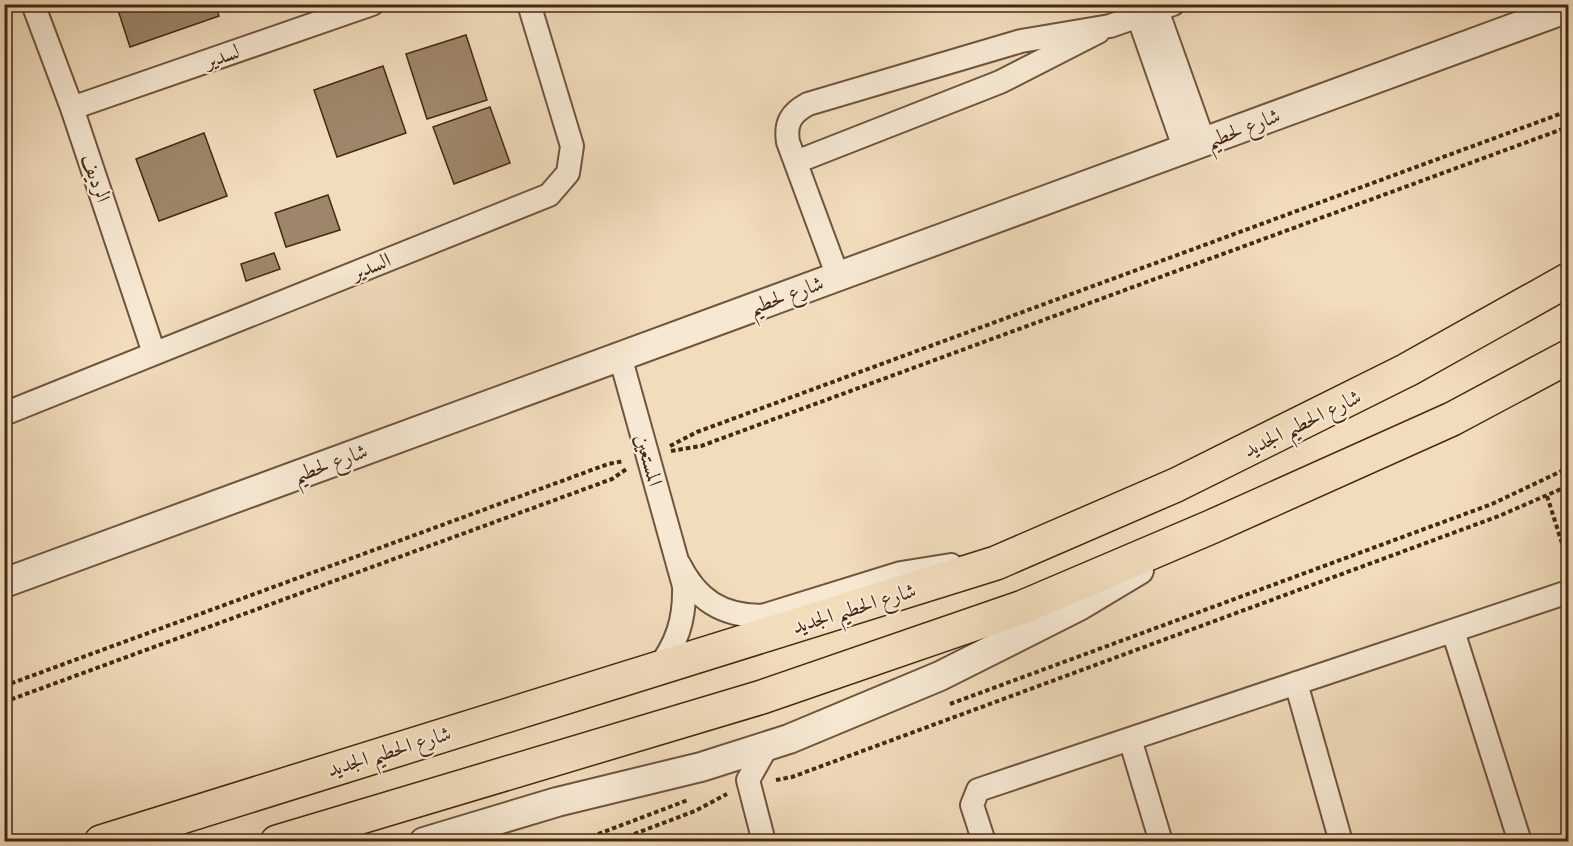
<svg xmlns="http://www.w3.org/2000/svg" width="1573" height="846" font-family="'IM FELL English',Amiri,serif">
  <rect width="100%" height="100%" fill="#f1dcbc"/>
  <filter id="stains"><feTurbulence type="fractalNoise" baseFrequency=".00333" numOctaves="4"/><feColorMatrix values="0 0 0 0 .2 0 0 0 0 .09 0 0 0 0 .02 0 0 0 .5 -.17"/></filter>
  <radialGradient id="worn" r=".72"><stop offset=".6" stop-color="#630" stop-opacity="0"/><stop offset="1" stop-color="#630" stop-opacity=".3"/></radialGradient>
  <path fill="#9e866a" stroke="#452812" stroke-width="1.5" d="M116,4H215L219,16L130,47Z
    M466,35L487,100L427,119L406,54Z
    M383,66L406,133L337,157L314,90Z
    M490,107L510,163L454,184L433,127Z
    M204,133L227,196L159,221L136,159Z
    M328,195L340,230L286,247L275,213Z
    M274,253L280,269L246,281L241,264Z"/>
  <g fill="none" stroke-linecap="round" stroke-linejoin="round">
    <defs>
      <path id="minor" d="M33,4L72,108L154,353
        M1157,10L1204,142
        M1138,16L1185,150
        M72,108L372,4
        M796,162L1000,82L1098,32
        M838,277L788,142C785,123 791,113 808,104L1021,41L1110,26L1173,4
        M620,356L684,586C685,620 677,644 656,671
        M4,414L549,195L568,173L572,146L529,4
        M679,564C697,600 722,616 762,616L901,573L951,565
        M1453,631L1520,842
        M1296,683L1341,842
        M1130,739L1161,842
        M764,842L748,780L766,748
        M984,842L972,805L978,790L1568,592"/>
      <path id="tertiary" d="M4,583L1568,8
        M424,842L557,802L701,767L789,739L940,676L1079,606L1139,570"/>
      <path id="primary" d="M101,842L996,563L1176,485L1407,370L1568,280
        M277,842L762,697L1023,607L1211,527L1452,419L1568,357"/>
    </defs>
    <use href="#minor" stroke="#70553c" stroke-width="26"/>
    <use href="#tertiary" stroke="#70553c" stroke-width="32"/>
    <use href="#primary" stroke="#452812" stroke-width="36"/>
    <path stroke="#452812" stroke-width="4" stroke-dasharray="4.5 3" stroke-linecap="butt" d="M670,446L697,432L1568,111
      M671,451L701,446L1568,127
      M1547,496L1568,562
      M4,686L608,464L624,461
      M4,702L612,479L628,468
      M950,704L1492,504L1568,468
      M776,780L792,777L1499,516L1568,486
      M577,842L688,800
      M613,842L695,811L727,794"/>
    <use href="#minor" stroke="#f6e8d3" stroke-width="22"/>
    <use href="#tertiary" stroke="#f6e8d3" stroke-width="28"/>
    <use href="#primary" stroke="#f1dcbc" stroke-width="33"/>
  </g>
  <g text-anchor="middle" stroke-width="4.5" stroke-linejoin="round" paint-order="stroke">
    <g font-size="21" fill="#452812" stroke="#f6e8d3">
      <text transform="translate(222 56) rotate(-19)" y="7">لسدير</text>
      <text transform="translate(1243 128) rotate(-21)" y="7">شارع لحطيم</text>
      <text transform="translate(96 178) rotate(71)" y="7">الرديف</text>
      <text transform="translate(371 266) rotate(-22)" y="7">السدير</text>
      <text transform="translate(786 295) rotate(-20)" y="7">شارع لحطيم</text>
      <text transform="translate(1302 423) rotate(-26)" y="7">شارع الحطيم الجديد</text>
      <text transform="translate(649 460) rotate(74)" y="7">المستعين</text>
      <text transform="translate(330 463) rotate(-20)" y="7">شارع لحطيم</text>
      <text transform="translate(854 608) rotate(-17)" y="7">شارع الحطيم الجديد</text>
      <text transform="translate(389 751) rotate(-17)" y="7">شارع الحطيم الجديد</text>
    </g>
  </g>
  <rect width="1573" height="846" fill="none" stroke="#f1dcbc" stroke-width="24"/>
  <rect x="6" y="6" width="1561" height="834" fill="none" stroke="#452812" stroke-width="3"/>
  <rect x="12" y="12" width="1549" height="822" fill="none" stroke="#452812" stroke-width="1.5"/>
  <rect width="100%" height="100%" filter="url(#stains)"/>
  <rect width="100%" height="100%" fill="url(#worn)"/>
</svg>
